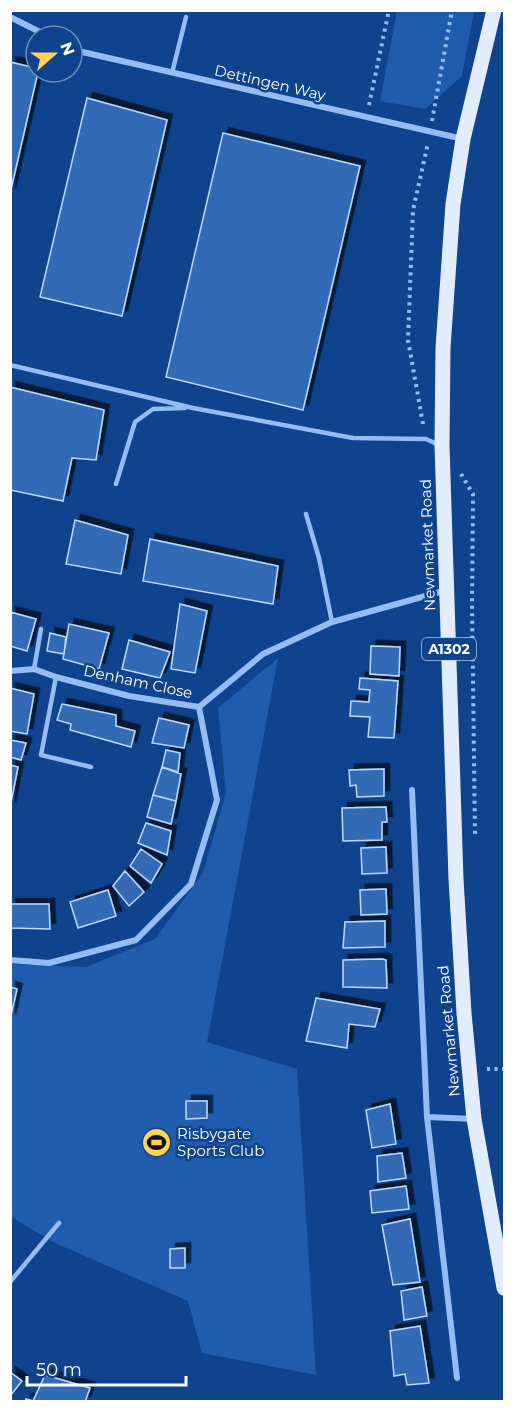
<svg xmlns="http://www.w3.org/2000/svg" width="515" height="1412" font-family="Montserrat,sans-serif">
  <defs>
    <filter id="shadow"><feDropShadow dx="5.5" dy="-5.5" stdDeviation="0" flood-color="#0009"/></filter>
  </defs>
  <rect width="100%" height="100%" fill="#0f438d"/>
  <path fill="#205cad" d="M397,11H474L462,76L425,109L380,101Z
    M278,658L207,1042L297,1069L316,1375L202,1353L188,1301L55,1243L11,1217V964L86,967L155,939L203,873L226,793L218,708Z"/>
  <path fill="#336ab5" stroke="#bdd9fe" stroke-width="1.5" filter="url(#shadow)" d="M10,62L36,68V72H38L10,194Z
    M87,98L167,120L122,316L40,297Z
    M223,133L360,166L303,410L166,377Z
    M10,387L104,410L96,460L72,458L63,501L10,490Z
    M75,520L128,535L121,574L66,564Z
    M150,539L278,566L273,604L143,581Z
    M180,604L207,611L195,673L171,669Z
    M10,612L36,619L27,651L10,646Z
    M69,624L109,633L99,669L63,659Z
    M50,633L66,637L64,654L47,651Z
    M129,640L170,652L160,678L122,669Z
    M371,646L400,647L399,676L370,674Z
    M360,678L398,681L394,738L368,737L370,717L350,716L351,701L369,702L370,690L359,689Z
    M10,688L34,694L27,734L10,731Z
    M62,704L116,715V726L135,731L131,747L70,730L71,724L57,720Z
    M159,718L189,725L184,748L152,743Z
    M10,740L26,743L21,760L10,757Z
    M166,750L180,753L178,772L162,767Z
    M10,765L18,767L10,808Z
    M162,767L181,774L176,801L153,795Z
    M384,769V796L357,797L356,785L350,786L349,770Z
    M153,795L176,801L171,824L147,817Z
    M386,807L387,822H382V840L343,841L342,808Z
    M146,823L171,831L167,855L138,843Z
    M386,847L387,873L362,874L361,848Z
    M141,849L162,864L151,883L130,866Z
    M125,871L144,892L129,906L113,886Z
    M386,889L387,914L361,915L360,890Z
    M108,890L116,916L78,928L70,902Z
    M10,904H49L50,929L10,928Z
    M385,921V947L343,948L345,922Z
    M382,959L386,960L387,988L343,987V960Z
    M10,987L17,989L10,1020Z
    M316,998L380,1009L375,1027L349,1024L347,1048L306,1041Z
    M186,1101H207V1118L186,1119Z
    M390,1104L396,1144L372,1148L366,1110Z
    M402,1153L406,1178L378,1182L377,1156Z
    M406,1186L409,1209L372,1213L370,1191Z
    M410,1219L420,1282L393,1285L382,1225Z
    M185,1248V1268H170V1249Z
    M422,1287L427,1316L404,1320L401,1291Z
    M420,1326L429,1383L407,1385L405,1374L394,1376L390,1331Z
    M10,1372L22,1381L10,1396Z
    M45,1375L90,1388L85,1402H25L26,1399L33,1401Z"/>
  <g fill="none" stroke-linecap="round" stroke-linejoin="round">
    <path stroke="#96bdf3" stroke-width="4" stroke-dasharray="3 4.5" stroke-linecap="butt" d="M369,105L389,10
      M432,121L452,10
      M423,424L408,340L413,210L428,143
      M461,474L473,494L472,604L475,835
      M487,1069H504"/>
    <path stroke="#96bdf3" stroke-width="4.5" d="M172,73L186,17
      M10,365L193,408L353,438L426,439L439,445
      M116,484L135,422L153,409L185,408
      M306,514L319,558L332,622
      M34,669L41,629
      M56,677L41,755L91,767
      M10,1282L59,1223"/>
    <path stroke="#96bdf3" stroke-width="6" d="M10,17L48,36
      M72,48L78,51L463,139
      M10,671L34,669L56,677L129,696L199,707L263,654L332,622L447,590
      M412,790L427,1117L457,1378
      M10,960L49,963L136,940L191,884L217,800L199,707
      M427,1117L474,1119"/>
    <path stroke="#e2ecff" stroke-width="15" d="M494,10L463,139L453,204L443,348L442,446L456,879L464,1013L474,1119L504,1288"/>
  </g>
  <defs>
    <symbol id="stadium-disc" viewBox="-11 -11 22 22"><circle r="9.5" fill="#ffd358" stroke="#0f438d"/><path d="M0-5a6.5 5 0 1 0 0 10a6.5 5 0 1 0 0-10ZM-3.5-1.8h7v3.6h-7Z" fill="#111"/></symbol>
  </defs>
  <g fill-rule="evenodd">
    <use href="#stadium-disc" x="140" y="1126" width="33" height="33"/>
  </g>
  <g text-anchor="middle" stroke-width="5" stroke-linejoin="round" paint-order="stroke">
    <rect fill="#0f438d" stroke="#b7c7dd" stroke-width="1.5" x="422" y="638" width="54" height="22" rx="4.5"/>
    <g font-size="14" font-weight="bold" fill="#fff">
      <text x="449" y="654">A1302</text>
    </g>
    <g font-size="15" fill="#fff" stroke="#0f438d">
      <text transform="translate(270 83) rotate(13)" y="5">Dettingen Way</text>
      <text transform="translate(428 545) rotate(-92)" y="5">Newmarket Road</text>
      <text transform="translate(138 682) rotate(12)" y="5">Denham Close</text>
      <text transform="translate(449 1031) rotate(-95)" y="5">Newmarket Road</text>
    </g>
    <g font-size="15" fill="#fff" stroke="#0f438d" text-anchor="start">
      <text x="177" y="1139">Risbygate<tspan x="177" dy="17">Sports Club</tspan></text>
    </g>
  </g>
  <rect width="515" height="1412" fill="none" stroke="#ffffff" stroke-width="24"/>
  <g transform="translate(54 54) rotate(69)"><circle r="28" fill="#0f438d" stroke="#6f8ebb" stroke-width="1.5"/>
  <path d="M0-4.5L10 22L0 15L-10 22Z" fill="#ffd358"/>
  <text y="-9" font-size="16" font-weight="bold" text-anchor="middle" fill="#ffffff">N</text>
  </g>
  <path d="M27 1376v9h159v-9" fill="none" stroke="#ffffff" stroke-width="3"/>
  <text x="36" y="1376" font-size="18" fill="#ffffff" stroke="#0f438d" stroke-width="4.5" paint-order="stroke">50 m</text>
</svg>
